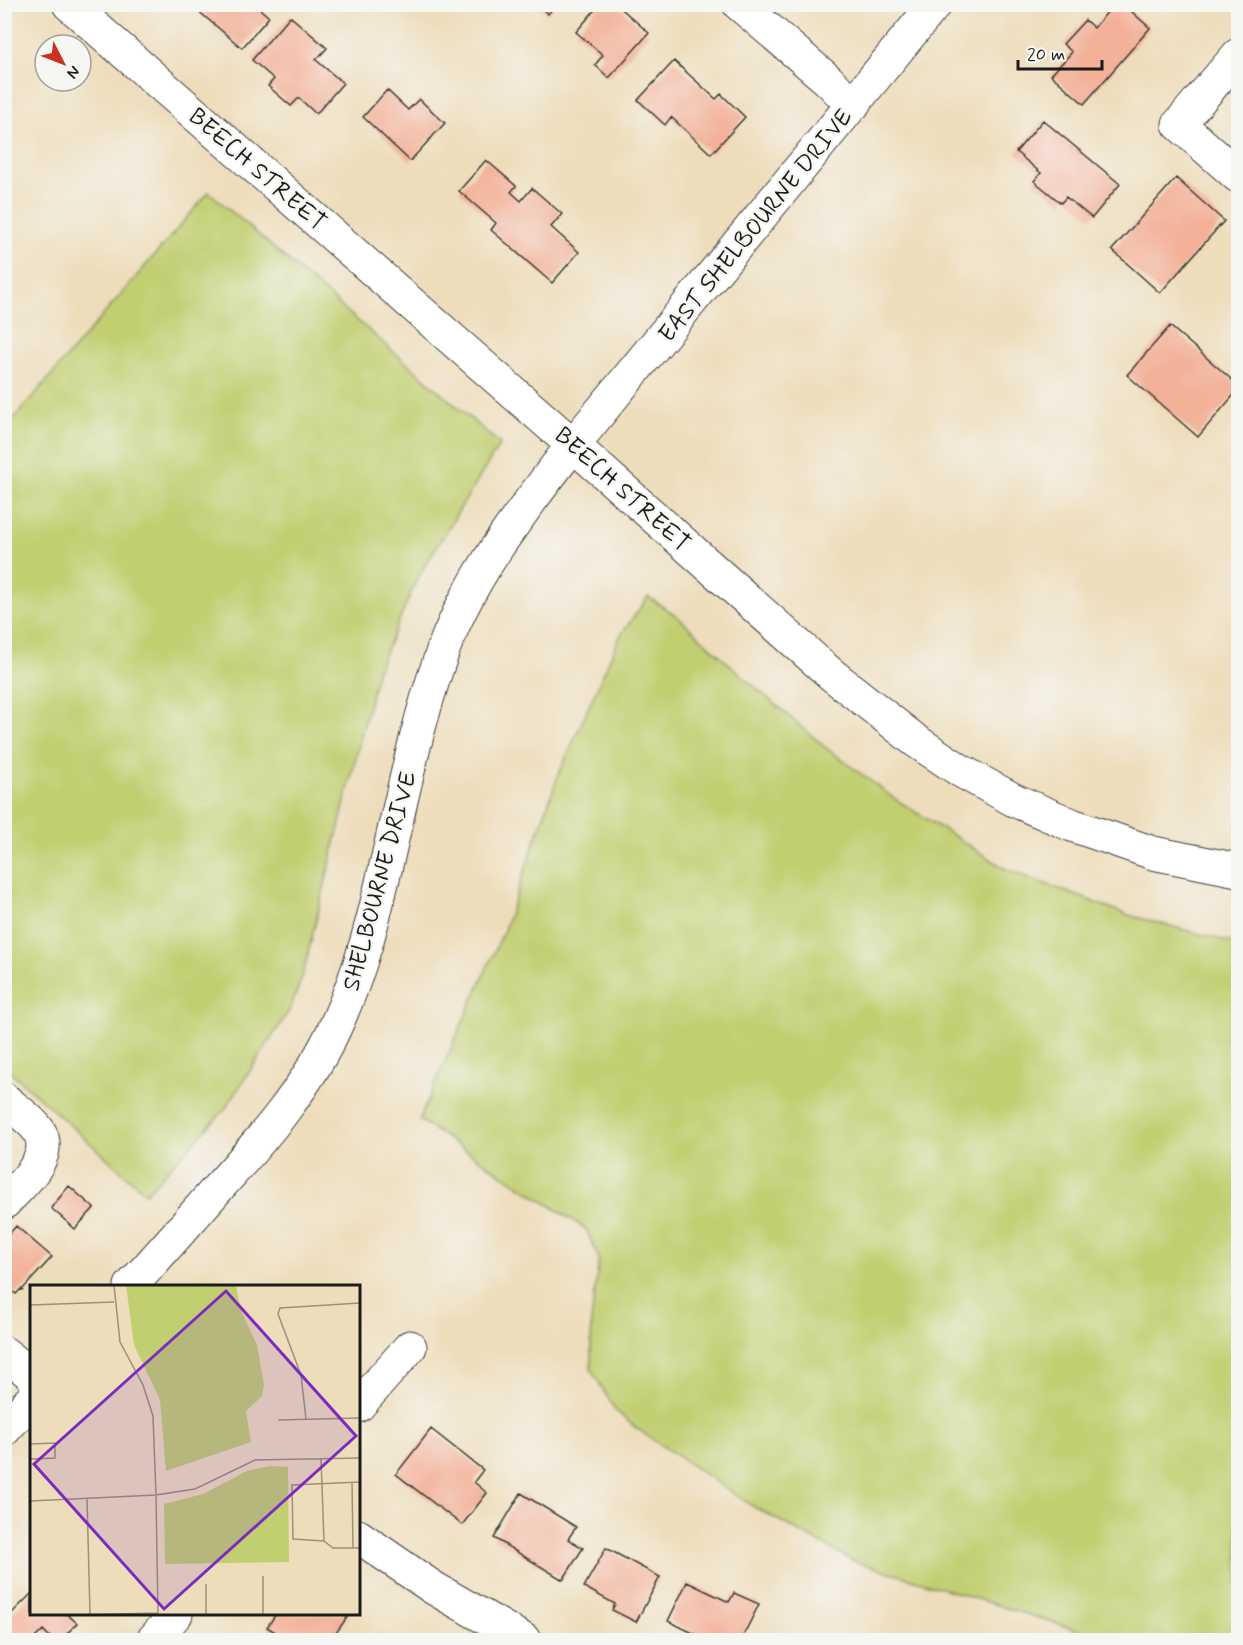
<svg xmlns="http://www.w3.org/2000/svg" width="1243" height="1645" font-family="Mynerve,sans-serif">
  <rect width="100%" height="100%" fill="#f6f6f2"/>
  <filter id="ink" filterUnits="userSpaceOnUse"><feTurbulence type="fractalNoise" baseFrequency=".0167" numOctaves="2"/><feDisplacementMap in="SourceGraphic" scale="12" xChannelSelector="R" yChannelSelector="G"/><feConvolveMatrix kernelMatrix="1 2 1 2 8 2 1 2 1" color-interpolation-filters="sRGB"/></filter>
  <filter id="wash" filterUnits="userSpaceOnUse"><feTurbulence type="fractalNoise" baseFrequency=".008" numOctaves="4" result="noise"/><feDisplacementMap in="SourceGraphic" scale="24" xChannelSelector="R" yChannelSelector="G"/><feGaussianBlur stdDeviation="1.35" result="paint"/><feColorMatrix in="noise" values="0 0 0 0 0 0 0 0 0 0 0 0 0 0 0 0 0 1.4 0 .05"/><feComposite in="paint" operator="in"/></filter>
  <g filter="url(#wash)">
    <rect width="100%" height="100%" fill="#edb"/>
    <path fill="#c1cf71" stroke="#6e7646" stroke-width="1.5" d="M209,192L500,444L418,577L377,671L302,978L289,1011L225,1109L146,1193L5,1067V429Z
      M648,597L677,616L748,681L825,747L895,799L1006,869L1128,915L1238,944V1640H1099L1087,1633L854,1561L754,1507L637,1429L615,1410L591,1369V1322L599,1259L586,1229L419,1120L504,930L558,776L620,636Z"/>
    <g id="blocks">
      <path fill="#f3b198" d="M190,4H254L269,17L242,48Z
        M536,4H556L548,14Z
        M600,4H616L649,33L609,78L595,65L603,55L576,32Z
        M1114,4H1123L1150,28L1084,104L1051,75L1072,52L1063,44L1085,20L1094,28Z
        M290,16L327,48L316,60L343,83L316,114L299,98L291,106L268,86L274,79L252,60Z
        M674,61L716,99L721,94L745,117L711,154L671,117L665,125L638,100Z
        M387,90L408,110L419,99L445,123L410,161L363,117Z
        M1043,120L1120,184L1092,218L1066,197L1061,203L1034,181L1041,173L1016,152Z
        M486,160L516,186L511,192L521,201L532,188L562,214L551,227L579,252L552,283L491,230L496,223L459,191Z
        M1176,178L1224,221L1160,293L1112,250Z
        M1170,326L1238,385V390L1198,437L1127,375Z
        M69,1186L94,1208L75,1229L51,1208Z
        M16,1226L52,1257L22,1290L21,1289L16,1294L4,1285V1240Z
        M431,1429L483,1470L474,1482L487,1493L462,1525L396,1474Z
        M521,1493L576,1527L568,1539L583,1548L563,1580L494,1538Z
        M606,1548L660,1577L636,1622L612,1610L615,1604L584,1587Z
        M687,1582L729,1602L734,1593L759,1604L741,1640H693L695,1634L668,1621Z
        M32,1593V1614H67L77,1623L61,1640H53L43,1630L33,1640H7L4,1638V1621Z
        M276,1614H345L348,1616L331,1640H288L267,1627Z
        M381,1633L391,1640H376Z"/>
    </g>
  </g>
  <g filter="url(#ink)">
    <use href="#blocks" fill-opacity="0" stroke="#3c3934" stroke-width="1.5"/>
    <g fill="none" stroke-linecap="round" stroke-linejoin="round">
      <defs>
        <path id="minor" d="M739,4L828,80L853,105
          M935,4L573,445L831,674L916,741L961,771L1014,800L1072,825L1153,853L1238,870
          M1238,55L1179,124L1238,176
          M4,1099C15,1109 31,1119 39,1131C55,1157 20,1186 4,1203
          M4,1353L32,1375
          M358,1406L410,1347
          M358,1536L432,1587L524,1640
          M153,1640L176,1614"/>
        <path id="major" d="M69,4L573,445C522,511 467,579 440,659C417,725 403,793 387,861C374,918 361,970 337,1023C309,1086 264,1137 218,1188C189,1221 160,1254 131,1286
          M4,1430L32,1399"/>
      </defs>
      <use href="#minor" stroke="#3c3934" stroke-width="35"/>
      <use href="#major" stroke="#3c3934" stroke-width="35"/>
      <use href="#minor" stroke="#fff" stroke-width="33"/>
      <use href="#major" stroke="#fff" stroke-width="33"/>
    </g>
  </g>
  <g text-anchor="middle" stroke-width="4.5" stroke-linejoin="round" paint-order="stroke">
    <g font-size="24" fill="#1c1c1c" stroke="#f6f6f2">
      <text transform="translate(258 169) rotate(41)" y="8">BEECH STREET</text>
      <text transform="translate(755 225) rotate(-51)" y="8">EAST SHELBOURNE DRIVE</text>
      <text transform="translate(623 489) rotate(42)" y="8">BEECH STREET</text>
      <text transform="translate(379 881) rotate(-75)" y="8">SHELBOURNE DRIVE</text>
    </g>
  </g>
  <g transform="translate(30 1285)">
    <rect width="330" height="330" fill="#edb"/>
    <path d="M96,0H206L211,26L227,60L234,100L232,111L216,126L221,157L136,186L130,115L104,60ZM240,181L258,182L259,277L135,279L134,219L173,209L217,186Z" fill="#c1cf71"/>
    <path fill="none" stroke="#9a907b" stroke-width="1.5" d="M0,20L84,17M276,134L271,90L248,29L250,23L330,18M248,135L330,133M0,159L25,158V173L0,174M291,173L294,256M322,197L323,263M57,213L60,329M0,216L126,210L123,131L113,100L90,57L84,0M294,256L263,254L262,200L330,197M294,256L303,263H330M233,291V330M46,330L128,328M128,330L126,210L165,204L225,175L330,173M176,330V299"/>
    <path fill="#7b2cbf" fill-opacity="0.15" stroke="#7b2cbf" stroke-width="3" d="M196,6L326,151L134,324L4,179Z"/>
    <rect width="330" height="330" fill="none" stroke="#1c1c1c" stroke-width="3"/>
  </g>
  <rect width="1243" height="1645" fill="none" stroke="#f6f6f2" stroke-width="24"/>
  <g transform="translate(63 63) rotate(132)"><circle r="28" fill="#f6f6f2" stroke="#9f9f9c" stroke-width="1.5"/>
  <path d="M0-4.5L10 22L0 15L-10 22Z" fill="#c8321e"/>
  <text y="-9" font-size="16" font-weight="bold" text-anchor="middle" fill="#1c1c1c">N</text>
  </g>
  <path d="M1018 60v9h84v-9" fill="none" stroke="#1c1c1c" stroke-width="3"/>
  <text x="1027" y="60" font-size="18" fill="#1c1c1c" stroke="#f6f6f2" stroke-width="4.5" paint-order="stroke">20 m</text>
</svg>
